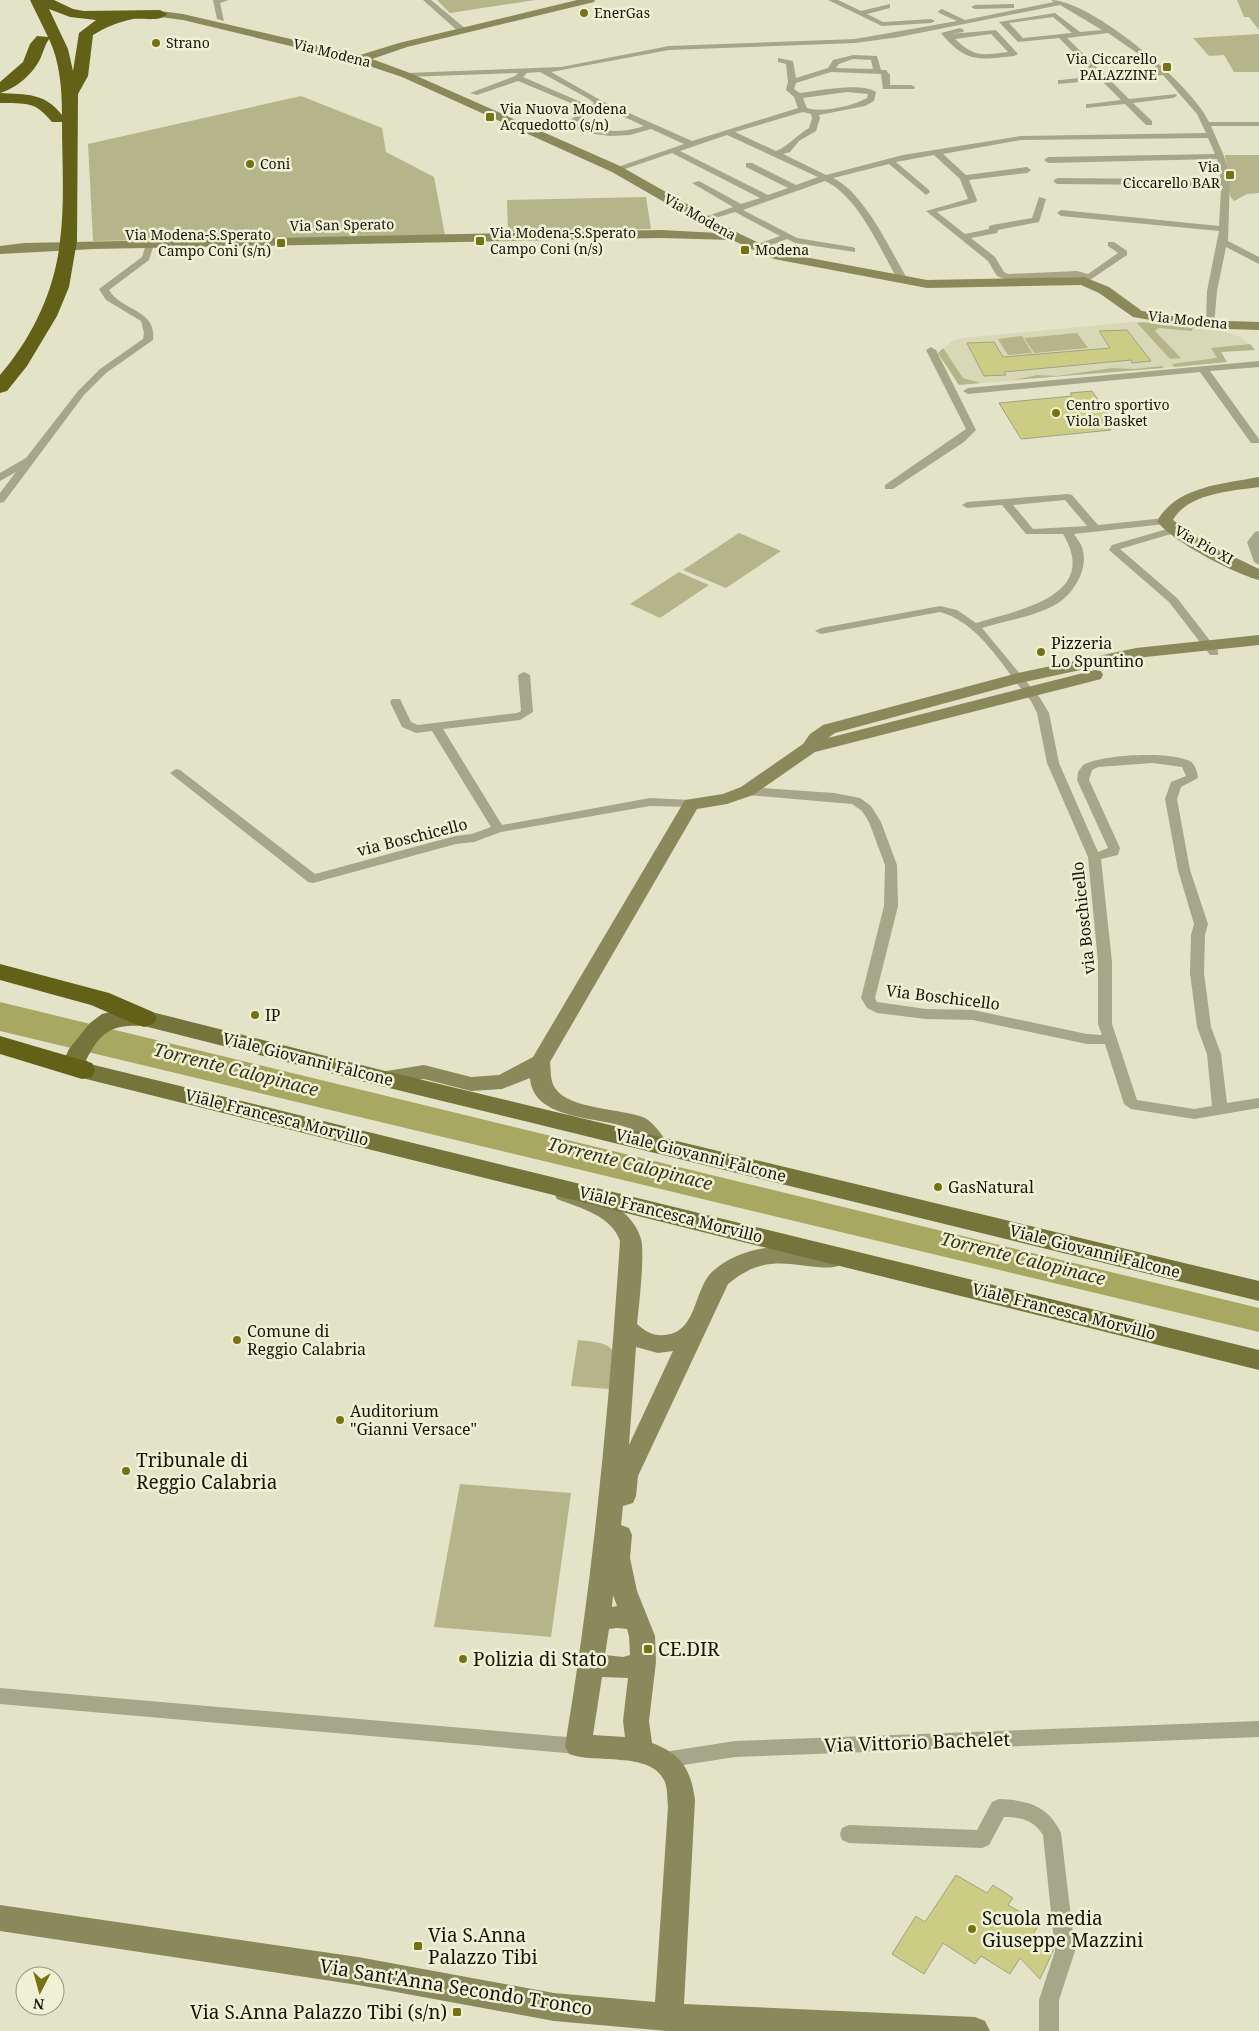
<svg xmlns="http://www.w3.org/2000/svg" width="1259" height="2031" font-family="'Noto Serif',serif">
  <rect width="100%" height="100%" fill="#e3e3c8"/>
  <path fill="#d7d8b5" d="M1133,322L1222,331L1241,337L1255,350L1221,352L1227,362L959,385L938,353L954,340L962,338Z"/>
  <path fill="#b5b58c" d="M437,0H535L450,13Z
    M1237,0H1259V30L1249,17H1244Z
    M1259,34V72H1234L1224,55L1209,56L1193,38Z
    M301,96L382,128L386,152L434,177L445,235L93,241L88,144Z
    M1225,155H1259V193L1247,194L1234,201L1230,196Z
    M646,197L651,229L508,232L507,200Z
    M1142,322L1193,328L1192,331L1159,328L1155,331L1181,358L1170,359L1137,323Z
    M1077,333L1088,348L1034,353L1024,338Z
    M1022,336L1032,353L1008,355L998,339Z
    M1250,344L1255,350L1221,352L1227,362L1174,367L1172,364L1217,358L1211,348Z
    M943,348L963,378L981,383L959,385L938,353Z
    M1162,366L1164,368L1013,380L1037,375L1057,376L1112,368L1134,369Z
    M739,533L781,551L726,588L683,570Z
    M679,572L709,585L660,618L630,604Z
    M578,1340C623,1344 615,1350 609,1389L571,1386Z
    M460,1484L571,1493L551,1637L434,1627Z"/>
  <path fill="#a9a862" d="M0,1002L1259,1308V1332L0,1031Z"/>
  <path fill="#cccc84" stroke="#a1a288" d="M1127,330L1151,361L1132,363L1131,360L1004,372L1006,375L984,376L967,343L994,342L1003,357L1110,348L1099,331Z
    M1092,391L1114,423H1106L1111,430L1021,439L999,403L1072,396L1070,393Z
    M956,1875L987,1893L993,1885L1013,1898L1008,1905L1040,1923L1031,1938L1052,1943L1053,1951L1040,1979L1020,1958L1010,1974L981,1956L975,1964L943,1943L924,1974L892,1954L916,1916L925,1922Z"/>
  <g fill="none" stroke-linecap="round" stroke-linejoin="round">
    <path fill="#a6a688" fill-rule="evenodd" d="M213,0H229L220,3L224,21L217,19Z
      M423,0H431L466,29V33H460Z
      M828,0H838L861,11L890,4V8L867,14L883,22L931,19L935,21L931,23L882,26Z
      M1051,0C1090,0 1193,85 1209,122H1259V126H1211L1224,156L1230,178L1228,241L1259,257V264L1226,247L1217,291L1214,326L1206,324L1207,291L1219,231L1061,216L1057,213L1061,210L1219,226L1221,189L1165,185L1057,184L1053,181L1057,178L1165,179L1221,184L1217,159L1048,163L1044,160L1048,157L1215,154L1208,138L1021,140L943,154L966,175L1027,167L1031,170L1027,173L969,180L977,200L976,202L937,212L965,234L989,229V226L992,225L1032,218L1039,197L1046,199L1039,222L998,230L997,233L971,238L995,257L1004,272L1008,274L1077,271L1088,274L1118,253L1108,246V242H1114L1127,251V255L1084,284L1079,281L1082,278L1077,277L1007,280L997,276L988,261L926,211L968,199L960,179L934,155L896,162L929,190L930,192L926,195L889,164L833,178C865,193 890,250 908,280L903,283L898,280C880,249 858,196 825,181L743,210L797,238L852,247L855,248V252L795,243L787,239L761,249H755V245L780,236L735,212L702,222V218L733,207L692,183L699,181L741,204L760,198L672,153L619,171L612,169L684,144L651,129L630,135L610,136L587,133L565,124L585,109L518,81L477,95L470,93L515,76L518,73L406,77L402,75L406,73L561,67L669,46L855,39L957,21L939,13L938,11L942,9L965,20L1054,2ZM1060,5L1102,30L1080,32L1055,13L999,22L1018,42L1059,38L1097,76L1061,80H1058V84L1101,80L1121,100L1089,104H1086V108L1125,104L1146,125H1152V121L1133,103L1173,98L1177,96L1176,94L1129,99L1110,80L1163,75L1197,114L1206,133L1021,136L903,155L826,175L783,154L790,152L799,141L816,131L820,118L819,115L865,106L874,101L876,92C861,82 818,91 800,93L794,89L796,83L831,72L881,74L883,89H914L915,87L911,85H890V75L886,70H881L877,56L853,55L833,60L828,68L796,78L793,61L778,58V62L786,64L788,82L786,90L794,97L798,108L692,141L602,101L551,72L669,50L855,43L899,37ZM1053,17L1072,33L1023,38L1009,23ZM1108,33L1140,55L1158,70L1105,75L1067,38ZM853,59L871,60L873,69L836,68L839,64ZM540,72L589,99L594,103L590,106L523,77L527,73ZM847,92L868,94L867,98C852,106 823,113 807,108L803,98ZM600,106L644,126C621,134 598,132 575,123ZM803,112L811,114L812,118L809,128C797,135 787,147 776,151L735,132ZM727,135L818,177L796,185L752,163H746V167L788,188L768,195L680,151Z
      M1011,4H1014V8L975,9L971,7L975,5Z
      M960,28L964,30L963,32L950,34L996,30L1018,54L1014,56C978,60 966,63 941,33ZM991,34L1008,52C982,55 975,58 955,39Z
      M150,241L154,244L149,260L109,290C121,311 157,309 153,340L106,373L84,395L4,502L0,503V493L16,472L0,481V473L26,458L78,391L100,369L143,339L144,333L141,321L106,300L99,289L142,257L146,244Z
      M931,347L936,350L976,430L964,442L893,489H885V485L966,429L926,350Z
      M1259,361V367L1210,371L1259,439V443H1251L1200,372L968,394L963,391L968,388Z
      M1068,494L1072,495L1098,525L1165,518L1170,521L1165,524L1074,534C1077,539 1082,544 1083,551C1088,571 1072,597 1053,606C1032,617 1005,621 982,628L1040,698L1049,713L1059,763L1098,852L1108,848L1077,780L1078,772L1083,765C1102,754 1170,751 1190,761C1196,765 1197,772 1198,778L1181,787L1177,799L1190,870L1208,924L1205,935L1204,973L1211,1027L1221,1054L1227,1103L1259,1098V1108L1194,1119L1131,1109L1124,1104L1105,1044H1087L973,1020L926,1019L877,1013L867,1008L861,998L884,906L885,865L869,822L862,811L852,804L747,795L741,791L747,787L834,793L860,798L871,806L881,822L897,865L898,906L875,998L877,1002L926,1009L973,1010L1087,1034L1102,1035L1098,1024V962L1088,857L1047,763L1037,713L1031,701C1005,671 981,623 940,612L821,634L815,631L821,628L940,606L957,610L976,623C1017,610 1101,597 1063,534H1026L1002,505L967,508L962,505L967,502ZM1065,500L1087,526L1033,529L1013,505ZM1153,763L1182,767L1186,776L1171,782L1165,799L1178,870L1194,924L1191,935L1190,973L1197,1027L1207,1054L1212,1106L1194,1109L1137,1100L1112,1024V962L1101,859L1118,855L1120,848L1089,780L1092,770L1098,767Z
      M1174,527L1178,528V532L1120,549L1177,598L1218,651V655H1210L1169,602L1109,550L1112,545Z
      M1259,531V565L1254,562L1247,542L1255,532Z
      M524,672L530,675L533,712L520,720L443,729L502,825L650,798L691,800L695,801L697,804L695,807L650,806L501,832L474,842L456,844L313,883L308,882L170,773L176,769L180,770L315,874L455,836L472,834L491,827L432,731L416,733L402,727L390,702L392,699H400L411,722L418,725L517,713L521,711L518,675Z
      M0,1688L578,1738L584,1740L587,1746L584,1752L578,1754L0,1704Z
      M1259,1721V1737L735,1757L664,1768L657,1766L655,1760L657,1754L664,1752L735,1741Z
      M999,1799C1027,1800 1049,1806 1061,1833L1075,1951L1059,2000V2031H1039V2000L1055,1951L1043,1835C1034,1820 1021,1817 1004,1817L989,1845L982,1848L849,1843L842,1840L840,1834L842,1828L849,1825L977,1830L992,1802Z"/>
    <path fill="#89895c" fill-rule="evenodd" d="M577,0H595L594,2L407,47L372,59L410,73L620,166L740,234L778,252L927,280L1084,277L1109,287L1142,311L1196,320L1259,322V330L1196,328L1133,317L1099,293L1081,285L927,288L774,259L732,240L661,238L94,249L0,254V246L24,243L661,230L718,233L612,172L402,77L357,62L183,20L160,17L155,14L160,11L183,14L360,55L399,43Z
      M1259,477V487C1232,491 1188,493 1173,520L1203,542L1259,569V580C1235,574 1171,541 1157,521C1177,486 1223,484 1259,477Z
      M1259,635V645L1136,658L1020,683L835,733L828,738L1095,670L1101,671L1103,675L1101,679L815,752L753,795L727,804L697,809L550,1062C551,1071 550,1081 555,1088C569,1110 622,1108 645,1118C653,1122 663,1136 668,1144L664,1149C643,1156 646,1137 631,1129C603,1116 533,1122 530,1078L502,1089L471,1091L424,1079L381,1085L374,1083L371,1078L374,1073L424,1065L471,1077L499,1075L533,1057L685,800L723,794L741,787L803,744L810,734L823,725L1018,673L1136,648Z
      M565,1185C594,1194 632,1207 641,1239C645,1253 639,1306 637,1324C646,1332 653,1336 665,1335C698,1332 693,1289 713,1271C746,1242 798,1242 838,1254L841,1260L838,1266C828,1269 818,1267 807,1266C773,1261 755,1262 728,1284L638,1476L636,1496L633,1503L623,1506L621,1525L629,1528L632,1535L630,1558L637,1591L655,1636L656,1662L649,1721L652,1743C682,1754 691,1770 695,1800L684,2004L975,2017L985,2021L990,2031H667L554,2021L358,1985L0,1931V1905L358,1957L554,1993L655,2002L668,1807C667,1798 668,1788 664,1780C650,1751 594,1764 569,1754L565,1746C593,1579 609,1410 620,1241C611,1215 580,1208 557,1199L554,1193L557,1187ZM636,1347L658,1353L673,1351L629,1445ZM613,1595L617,1606L612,1607ZM617,1628L627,1629L629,1636L630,1655L623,1657L605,1655L609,1629ZM602,1677L628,1678L623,1721L625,1737L593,1735Z"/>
    <path fill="#75743b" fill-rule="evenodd" d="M118,1010H144L381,1070L1259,1281V1301L381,1086L144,1026C112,1024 101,1031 86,1060L90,1064L1259,1350V1370L74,1076L63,1062L69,1049L90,1023L102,1014Z"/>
    <path fill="#636118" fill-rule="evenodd" d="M30,0H54L73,9L84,11L160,10L167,14C161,22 143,18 133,19C118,22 106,27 93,35L88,76L78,94L77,241L69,287L57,316L27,366L7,391L0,393V375C32,338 55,290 60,241C65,202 62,161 62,122H52C34,100 26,104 0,103V93C27,95 44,92 62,115C62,90 60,62 49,39C45,45 44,50 41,57C34,73 17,88 0,93V82L23,62L30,44L37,36L48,37ZM49,9L70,17L96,20L79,33L73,71L68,49Z
      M0,964L109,993L153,1012L157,1018L153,1024L144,1027L135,1024L91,1005L0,980Z
      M0,1036L92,1063L95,1070L92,1077L82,1079L0,1054Z"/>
  </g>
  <g fill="#757216" stroke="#f0f0d5" stroke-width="2">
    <circle cx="584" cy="13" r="5"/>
    <circle cx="156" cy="43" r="5"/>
    <rect x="1162" y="62" width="10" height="10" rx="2.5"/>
    <rect x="485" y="112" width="10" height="10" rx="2.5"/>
    <circle cx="250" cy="164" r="5"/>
    <rect x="1225" y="170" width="10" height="10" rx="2.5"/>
    <rect x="475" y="236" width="10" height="10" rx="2.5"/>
    <rect x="276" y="238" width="10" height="10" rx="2.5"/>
    <rect x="740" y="245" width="10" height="10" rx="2.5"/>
    <circle cx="1056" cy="413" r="5"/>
    <circle cx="1041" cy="652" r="5"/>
    <circle cx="255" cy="1015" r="5"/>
    <circle cx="938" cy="1187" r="5"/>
    <circle cx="237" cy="1340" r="5"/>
    <circle cx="340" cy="1420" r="5"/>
    <circle cx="126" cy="1471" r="5"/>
    <rect x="643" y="1644" width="10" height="10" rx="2.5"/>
    <circle cx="463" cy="1659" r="5"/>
    <circle cx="972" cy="1929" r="5"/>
    <rect x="413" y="1941" width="10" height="10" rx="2.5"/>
    <rect x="452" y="2007" width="10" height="10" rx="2.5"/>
  </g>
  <g text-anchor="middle" stroke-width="5" stroke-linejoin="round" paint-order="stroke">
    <g font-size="14" fill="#15150b" stroke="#f0f0d5" text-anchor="start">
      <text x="594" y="18">EnerGas</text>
      <text x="166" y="48">Strano</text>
      <text x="1157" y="64" text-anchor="end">Via Ciccarello<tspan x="1157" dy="16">PALAZZINE</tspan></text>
      <text x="500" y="114">Via Nuova Modena<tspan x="500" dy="16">Acquedotto (s/n)</tspan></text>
      <text x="260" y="169">Coni</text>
      <text x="1220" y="172" text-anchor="end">Via<tspan x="1220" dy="16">Ciccarello BAR</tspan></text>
      <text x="490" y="238">Via Modena-S.Sperato<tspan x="490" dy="16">Campo Coni (n/s)</tspan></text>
      <text x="271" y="240" text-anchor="end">Via Modena-S.Sperato<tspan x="271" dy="16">Campo Coni (s/n)</tspan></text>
      <text x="755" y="255">Modena</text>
      <text x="1066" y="410">Centro sportivo<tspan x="1066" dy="16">Viola Basket</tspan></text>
    </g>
    <g font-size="14" fill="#15150b" stroke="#f0f0d5">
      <text transform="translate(332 53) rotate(14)" y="5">Via Modena</text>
      <text transform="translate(700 217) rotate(29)" y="5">Via Modena</text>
      <text transform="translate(342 225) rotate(-1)" y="5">Via San Sperato</text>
      <text transform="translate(1188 320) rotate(6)" y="5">Via Modena</text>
      <text transform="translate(1204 545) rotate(29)" y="5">Via Pio XI</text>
    </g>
    <g font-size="16" fill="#15150b" stroke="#f0f0d5" text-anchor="start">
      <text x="1051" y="649">Pizzeria<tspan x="1051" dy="18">Lo Spuntino</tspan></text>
      <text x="265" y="1021">IP</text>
      <text x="948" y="1193">GasNatural</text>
      <text x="247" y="1337">Comune di<tspan x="247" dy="18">Reggio Calabria</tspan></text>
      <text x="350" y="1417">Auditorium<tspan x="350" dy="18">"Gianni Versace"</tspan></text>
    </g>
    <g font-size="16" fill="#15150b" stroke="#f0f0d5">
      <text transform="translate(412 837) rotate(-14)" y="6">via Boschicello</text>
      <text transform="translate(1083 918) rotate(-96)" y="6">via Boschicello</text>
      <text transform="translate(943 997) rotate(7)" y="6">Via Boschicello</text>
      <text transform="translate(308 1059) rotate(14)" y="6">Viale Giovanni Falcone</text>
      <text transform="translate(277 1117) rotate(14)" y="6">Viale Francesca Morvillo</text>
      <text transform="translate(701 1155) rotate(14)" y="6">Viale Giovanni Falcone</text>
      <text transform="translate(671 1214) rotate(14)" y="6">Viale Francesca Morvillo</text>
      <text transform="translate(1095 1251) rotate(14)" y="6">Viale Giovanni Falcone</text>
      <text transform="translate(1064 1311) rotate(14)" y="6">Viale Francesca Morvillo</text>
    </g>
    <g font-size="18" font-style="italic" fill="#363515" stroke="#f0f0d5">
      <text transform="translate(236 1070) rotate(14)" y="6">Torrente Calopinace</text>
      <text transform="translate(630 1164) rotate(14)" y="6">Torrente Calopinace</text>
      <text transform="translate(1023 1259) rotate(14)" y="6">Torrente Calopinace</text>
    </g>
    <g font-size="19" fill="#15150b" stroke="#f0f0d5" text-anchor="start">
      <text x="136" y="1467">Tribunale di<tspan x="136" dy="22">Reggio Calabria</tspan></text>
      <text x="658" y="1656">CE.DIR</text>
      <text x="473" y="1666">Polizia di Stato</text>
      <text x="982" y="1925">Scuola media<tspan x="982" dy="22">Giuseppe Mazzini</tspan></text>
      <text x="428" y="1942">Via S.Anna<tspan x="428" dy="22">Palazzo Tibi</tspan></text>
      <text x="447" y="2019" text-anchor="end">Via S.Anna Palazzo Tibi (s/n)</text>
    </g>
    <g font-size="19" fill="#15150b" stroke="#f0f0d5">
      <text transform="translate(917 1742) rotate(-2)" y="7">Via Vittorio Bachelet</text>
      <text transform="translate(456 1987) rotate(9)" y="7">Via Sant'Anna Secondo Tronco</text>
    </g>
  </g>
  <g transform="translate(40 1991) rotate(186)"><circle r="24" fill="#f0f0d5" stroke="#989884"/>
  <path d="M0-4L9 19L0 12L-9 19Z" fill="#757216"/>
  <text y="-8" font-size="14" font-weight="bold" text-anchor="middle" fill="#15150b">N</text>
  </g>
</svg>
